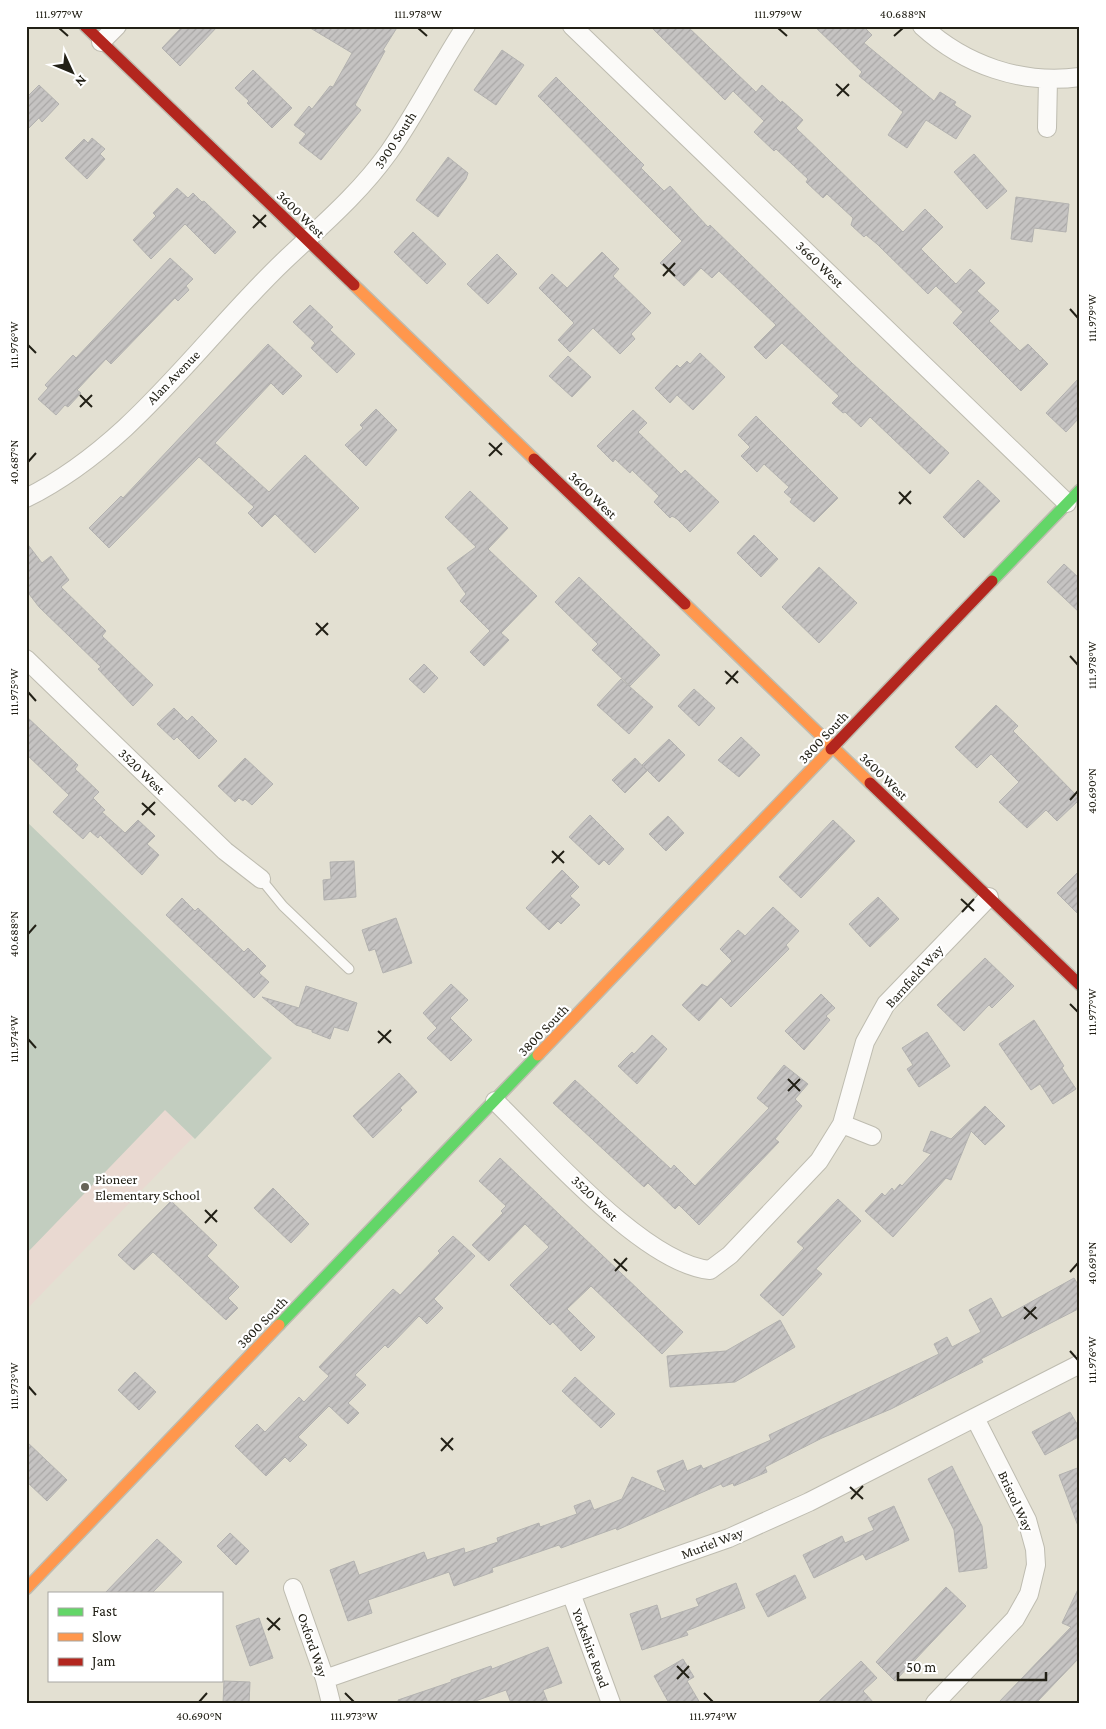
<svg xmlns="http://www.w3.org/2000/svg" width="1106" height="1729" font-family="'Crimson Pro',serif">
  <defs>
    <pattern id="building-hatch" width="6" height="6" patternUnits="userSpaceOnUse" patternTransform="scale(1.25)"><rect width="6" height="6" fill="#c5c3c2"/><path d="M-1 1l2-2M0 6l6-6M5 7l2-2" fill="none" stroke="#a9a7a6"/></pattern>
  </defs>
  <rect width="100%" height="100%" fill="#e3e0d2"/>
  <path fill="#e9d9d1" d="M26,836L263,1065L26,1310Z"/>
  <path fill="#c2cdbf" d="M26,821L272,1058L195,1139L165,1110L26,1254Z"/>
  <path fill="url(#building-hatch)" stroke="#b3b2b0" d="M183,26H218L180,66L162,48Z
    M307,26H398L383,50L385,51L355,105L361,110L321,160L299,143L306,134L294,125L309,106L312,109L330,86L333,87L352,53Z
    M650,26H687L756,92L762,85L781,103L782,101L803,120L796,128L903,232L925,209L943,227L921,249L956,284L970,269L985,283L977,291L999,311L989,321L1020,351L1028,344L1048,364L1021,391L953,323L963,312L936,286L928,294L877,244L866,235L864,237L851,225L853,218L827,194L823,198L806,182L808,179L776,149L774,151L754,132L764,121L733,91L725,100Z
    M814,26H863L872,35L864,43L934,101L940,92L956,102L954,105L971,116L956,139L926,120L907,148L888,135L903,112L859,76L862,72Z
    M502,50L524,65L496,105L474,90Z
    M253,70L292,108L272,128L247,103L249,101L235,88Z
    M556,77L644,165L641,168L664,191L670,186L708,227L710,225L852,363L949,453L930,474L870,417L861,427L845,412L843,413L832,403L839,396L782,343L766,359L754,347L776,325L719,271L712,278L701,268L684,286L660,263L682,241L538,96Z
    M39,85L59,104L42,122L39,118L26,131V98Z
    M92,138L105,149L100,154L105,159L87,179L65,158L84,139L88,143Z
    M974,154L1007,191L987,209L954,172Z
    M448,157L468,173L466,179L438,217L416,200Z
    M177,188L188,198L193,193L202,202L204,201L236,232L215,254L185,224L151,259L133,240L156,216L153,213Z
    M1016,197L1069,204L1066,232L1034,228L1032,242L1011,239Z
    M413,232L446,264L427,284L394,252Z
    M602,252L619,269L613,276L651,313L631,334L635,339L620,354L593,328L570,352L558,340L574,323L539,288L552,274L567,288Z
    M497,254L517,274L488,304L467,284Z
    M170,258L193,279L186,286L189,290L178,301L175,298L111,364L106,359L77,390L81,393L68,407L65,405L56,415L38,399L48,388L45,385L73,355L76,358Z
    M310,305L333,327L330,330L355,354L337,373L311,348L315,343L293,322Z
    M268,344L302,376L283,395L271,383L215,443L269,492L305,455L359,508L315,553L275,514L262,527L248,513L254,507L199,457L109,548L89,528L121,496L123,498Z
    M700,353L725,377L693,410L677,395L670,403L655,388L677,365L680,368L687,361L690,364Z
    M568,356L591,377L572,397L549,376Z
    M1080,377V417L1066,432L1046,413Z
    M376,409L397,430L366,466L345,445L363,428L360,425Z
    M633,410L647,423L638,432L681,474L685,470L719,502L690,532L677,519L672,516L670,518L654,502L659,496L632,470L630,473L615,459L613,462L597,446Z
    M756,416L838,498L814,522L790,502L792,499L784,492L789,487L764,464L757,472L741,456L750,447L738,435Z
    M978,480L1000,501L964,538L943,517Z
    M470,491L508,528L488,549L537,596L501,633L509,640L484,666L470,652L490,631L460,601L466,594L447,568L476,547L445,517Z
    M754,535L778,559L761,577L737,553Z
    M26,542L42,563L51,556L69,580L61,587L106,631L102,636L153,685L133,706L98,669L101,667L39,607L26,590Z
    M1064,564L1080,579V613L1047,582Z
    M819,567L857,603L819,643L782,607Z
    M579,577L660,655L630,686L592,650L598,644L555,602Z
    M424,664L438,678L424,693L409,679Z
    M621,679L653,707L629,734L597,705Z
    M694,689L715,708L699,726L678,706Z
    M996,705L1018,726L1013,731L1080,799L1057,821L1046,810L1027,828L999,802L1019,782L991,754L977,768L955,747Z
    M174,708L187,721L192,716L217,741L199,759L177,737L174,740L157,724Z
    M26,716L78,765L75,769L99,792L93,798L105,810L102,812L125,833L138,820L155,836L147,844L159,855L142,875L100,835L98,838L90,831L83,839L53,812L69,795L26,754Z
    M741,737L760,755L739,777L718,760Z
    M669,739L685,755L659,782L642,765Z
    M245,758L273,784L252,805L245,799L243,801L239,798L235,802L218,786Z
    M635,758L647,771L625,793L612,780Z
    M590,815L624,849L609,865L604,860L599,865L569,837Z
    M668,816L684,833L666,851L649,834Z
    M833,820L855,841L801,898L779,877Z
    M354,861L356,897L324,900L323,880L331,879L330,862Z
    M562,870L579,887L570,896L580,905L561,924L558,921L549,930L526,908Z
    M1080,870V916L1057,893Z
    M878,897L899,919L870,947L849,924Z
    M182,898L195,911L198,908L244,952L248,948L266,966L259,973L269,982L254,998L166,915Z
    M773,907L799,931L786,945L789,949L731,1007L721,997L699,1021L682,1005L702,984L707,987L732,961L720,949L738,930L745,936Z
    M396,918L412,963L383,973L375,949L369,951L362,930Z
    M985,958L1014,986L992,1008L989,1005L964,1031L937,1005Z
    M451,984L468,1000L450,1018L472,1040L451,1061L427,1038L437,1028L423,1013Z
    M306,986L357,1003L348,1031L334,1027L330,1039L312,1032V1030L296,1025L262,997L299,1008Z
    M821,994L835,1008L826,1016L830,1020L804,1050L785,1031Z
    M1034,1020L1064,1066L1062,1068L1076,1089L1053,1104L1040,1084L1031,1090L999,1044Z
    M927,1032L950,1066L919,1087L907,1069L913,1065L902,1048Z
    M652,1035L667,1049L637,1084L618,1066L632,1052L634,1054Z
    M784,1065L808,1084L795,1099L802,1106L775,1139L779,1142L699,1225L679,1205L675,1209L648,1183L644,1187L553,1103L575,1080L671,1169L674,1165L695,1186L769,1108L757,1098Z
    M399,1073L417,1092L400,1108L402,1110L373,1138L353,1116Z
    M985,1106L1005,1126L985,1145L971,1131L951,1180L946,1178L893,1237L865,1211L882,1193L885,1196L892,1188L894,1191L900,1184L902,1186L931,1154L923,1151L931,1131L951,1139Z
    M500,1158L683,1332L662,1354L591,1286L567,1309L595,1337L581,1351L553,1322L550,1325L510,1285L549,1247L525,1224L489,1261L472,1245L503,1213L501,1211L506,1206L479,1181Z
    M273,1188L309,1224L291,1243L254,1208Z
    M838,1199L861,1221L816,1269L822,1274L783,1316L760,1295L804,1248L797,1242Z
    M171,1201L217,1245L207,1256L239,1287L228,1298L238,1308L226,1320L153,1252L134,1270L118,1255Z
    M453,1236L475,1256L434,1299L443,1308L427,1324L419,1316L388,1348L385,1345L355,1375L366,1385L348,1403L359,1413L348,1424L329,1406L298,1437L307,1445L290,1462L285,1457L266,1476L235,1446L257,1424L265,1432L299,1397L304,1402L329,1376L319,1367L393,1289L400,1295L440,1253L438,1251Z
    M1074,1278L1080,1288V1308L981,1359L983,1362L891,1409L822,1438L765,1467L767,1472L734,1486L733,1483L723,1487L721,1484L617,1530L616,1528L561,1548L559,1545L492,1568L493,1572L454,1586L449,1572L368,1600L372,1613L348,1621L330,1570L354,1561L359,1575L424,1552L427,1560L464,1548L465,1553L498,1542L497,1538L539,1523L540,1527L577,1514L574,1506L590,1500L594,1510L622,1499L632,1477L666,1492L657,1471L683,1460L687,1471L701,1465L703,1469L771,1440L769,1435L939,1354L934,1344L947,1337L952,1347L981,1332L969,1310L991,1298L1002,1318Z
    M780,1320L795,1347L735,1382L670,1387L667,1356L726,1351Z
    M135,1372L156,1392L139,1410L118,1390Z
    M575,1377L615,1414L601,1428L562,1391Z
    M1070,1412L1080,1429V1436L1045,1455L1032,1432Z
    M26,1441L67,1480L47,1501L26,1481Z
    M952,1466L982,1526L987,1568L959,1572L954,1530L928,1479Z
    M1080,1467V1526H1078L1059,1475Z
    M894,1506L909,1540L866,1560L863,1554L814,1578L803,1555L842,1536L845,1543L874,1530L868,1518Z
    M230,1533L249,1551L236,1565L217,1546Z
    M157,1539L182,1562L152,1593H105Z
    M795,1575L806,1598L768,1617L756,1594Z
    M736,1583L745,1608L686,1631L688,1635L642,1650L630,1614L657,1605L661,1619L699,1606L696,1599Z
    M1080,1585V1657L1036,1703H998L1071,1627L1062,1623Z
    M946,1587L966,1606L895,1681L876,1662Z
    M259,1618L273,1658L250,1666L236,1626Z
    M548,1647L562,1683L543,1690L548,1703H511L506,1690L470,1703H399L398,1700L451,1682V1680L491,1666L492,1669Z
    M683,1659L694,1677L687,1681L700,1703H669L654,1676Z
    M861,1661L877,1678L863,1691L874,1703H817Z
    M224,1681L250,1682L249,1703H223Z"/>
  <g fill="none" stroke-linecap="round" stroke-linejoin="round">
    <defs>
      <path id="lane" d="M261,879L283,906L349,969"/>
      <path id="street" d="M572,26L1067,503
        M922,26C965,65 1021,85 1080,77
        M101,42L117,26
        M1047,128L1048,79
        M26,498C133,445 200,341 284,261C321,226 359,194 389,152C417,112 439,67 466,26
        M26,659L225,851L261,879
        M495,1101C544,1148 644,1264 710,1270L730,1255L819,1161L842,1124L865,1042L886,1004L989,897
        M842,1124L872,1136
        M293,1588L325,1679L331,1703
        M571,1593L611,1703
        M325,1679L729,1538L809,1502L1080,1364
        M935,1703L1015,1619L1029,1594L1036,1565L1035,1549L1027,1520L975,1418"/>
      <path id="fast" d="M992,581L1080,490
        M279,1325L538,1055"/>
      <path id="slow" d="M354,285L534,459
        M685,604L870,783
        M538,1055L831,749
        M26,1589L279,1325"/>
      <path id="jam" d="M85,26L354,285
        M534,459L685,604
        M831,749L992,581
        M870,783L1080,985"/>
    </defs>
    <use href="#lane" stroke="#bebcb0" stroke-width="11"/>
    <use href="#street" stroke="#bebcb0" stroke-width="20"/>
    <use href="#fast" stroke="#bebcb0" stroke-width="14"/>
    <use href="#slow" stroke="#bebcb0" stroke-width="14"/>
    <use href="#jam" stroke="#bebcb0" stroke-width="14"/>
    <use href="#lane" stroke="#fbfaf8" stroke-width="9"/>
    <use href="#street" stroke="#fbfaf8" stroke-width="18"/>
    <use href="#fast" stroke="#63d668" stroke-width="11"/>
    <use href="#slow" stroke="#ff974d" stroke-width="11"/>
    <use href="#jam" stroke="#b3261e" stroke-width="11"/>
  </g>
  <path fill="none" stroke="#222016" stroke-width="2" d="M59,28L68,36M418,28L427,36M778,28L787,36M894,36L903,28M836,84L849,96M837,96L849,84M253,215L266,227M253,228L266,215M663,264L675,276M663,276L675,263M1070,309L1078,318M28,345L36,353M80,395L92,407M80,407L92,395M489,443L502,455M489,456L502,443M28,462L36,453M899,492L911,504M899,504L911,491M316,623L328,635M316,635L328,623M1070,656L1078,665M725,671L738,683M726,684L738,671M28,692L36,701M1070,800L1078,791M142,803L155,815M142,815L155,802M552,851L564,863M552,863L564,851M961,899L974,911M962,912L974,899M28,934L36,925M1070,1004L1078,1012M378,1031L391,1043M28,1039L36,1048M378,1043L391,1030M788,1079L800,1091M788,1091L800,1079M205,1210L217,1222M205,1223L217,1210M614,1259L627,1271M615,1271L627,1258M1070,1272L1078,1263M1024,1307L1037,1319M1024,1319L1036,1307M1070,1351L1078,1360M28,1386L36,1395M441,1438L453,1450M441,1451L453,1438M850,1487L863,1499M851,1499L863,1486M267,1618L280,1630M268,1630L280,1618M677,1666L689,1678M677,1679L689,1666M345,1693L354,1702M704,1693L713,1702M199,1702L207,1693"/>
  <circle fill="#666358" stroke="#fff" stroke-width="2" cx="85" cy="1187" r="5"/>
  <g text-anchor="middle" stroke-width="4.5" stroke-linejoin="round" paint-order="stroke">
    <g font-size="14" fill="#222016" stroke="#fff">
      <text transform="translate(395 140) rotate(-57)" y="5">3900 South</text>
      <text transform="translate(301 214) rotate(44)" y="5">3600 West</text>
      <text transform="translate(820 264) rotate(44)" y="5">3660 West</text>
      <text transform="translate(173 377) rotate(-46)" y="5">Alan Avenue</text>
      <text transform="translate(593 495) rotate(44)" y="5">3600 West</text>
      <text transform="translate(823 737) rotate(-47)" y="5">3800 South</text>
      <text transform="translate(142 771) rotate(44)" y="5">3520 West</text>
      <text transform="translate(884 776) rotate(44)" y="5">3600 West</text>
      <text transform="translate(914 976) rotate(-48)" y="5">Barnfield Way</text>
      <text transform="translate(543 1030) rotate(-46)" y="5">3800 South</text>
      <text transform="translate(595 1198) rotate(44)" y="5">3520 West</text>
      <text transform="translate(262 1322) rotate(-46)" y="5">3800 South</text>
      <text transform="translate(1016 1501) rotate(65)" y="5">Bristol Way</text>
      <text transform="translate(712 1543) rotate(-21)" y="5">Muriel Way</text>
      <text transform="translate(313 1645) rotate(71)" y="5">Oxford Way</text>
      <text transform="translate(591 1648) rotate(70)" y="5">Yorkshire Road</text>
    </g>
    <g font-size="14" fill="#222016" stroke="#fff" text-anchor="start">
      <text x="95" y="1184">Pioneer<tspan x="95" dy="16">Elementary School</tspan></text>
    </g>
  </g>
  <rect width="1106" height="1729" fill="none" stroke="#ffffff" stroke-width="55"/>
  <rect x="48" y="1592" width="175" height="90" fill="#ffffff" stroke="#a7a6a2"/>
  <rect x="58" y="1608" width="25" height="8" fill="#63d668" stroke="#a7a6a2"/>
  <text x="92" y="1616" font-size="15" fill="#222016">Fast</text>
  <rect x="58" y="1633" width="25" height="8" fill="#ff974d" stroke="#a7a6a2"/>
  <text x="92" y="1642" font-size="15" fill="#222016">Slow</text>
  <rect x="58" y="1658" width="25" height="8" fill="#b3261e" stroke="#a7a6a2"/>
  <text x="92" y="1666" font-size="15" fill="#222016">Jam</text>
  <g transform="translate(72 72) rotate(134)" stroke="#ffffff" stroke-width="4" paint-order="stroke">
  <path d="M0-4L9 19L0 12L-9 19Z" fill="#222016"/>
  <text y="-8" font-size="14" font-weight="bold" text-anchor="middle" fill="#222016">N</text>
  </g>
  <path d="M898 1672v8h148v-8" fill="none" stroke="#222016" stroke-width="2.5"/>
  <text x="906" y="1672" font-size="15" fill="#222016" stroke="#ffffff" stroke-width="4" paint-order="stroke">50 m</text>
  <rect x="28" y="28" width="1050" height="1674" fill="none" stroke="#222016" stroke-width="2"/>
  <g font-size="12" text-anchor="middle" fill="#222016">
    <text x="59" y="18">111.977°W</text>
    <text x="418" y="18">111.978°W</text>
    <text x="778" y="18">111.979°W</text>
    <text x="903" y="18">40.688°N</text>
    <text transform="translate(1092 318) rotate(-90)" y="4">111.979°W</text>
    <text transform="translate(14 345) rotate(-90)" y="4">111.976°W</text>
    <text transform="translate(14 462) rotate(-90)" y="4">40.687°N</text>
    <text transform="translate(1092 665) rotate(-90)" y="4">111.978°W</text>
    <text transform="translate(14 692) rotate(-90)" y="4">111.975°W</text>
    <text transform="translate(1092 791) rotate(-90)" y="4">40.690°N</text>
    <text transform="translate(14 934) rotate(-90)" y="4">40.688°N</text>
    <text transform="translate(1092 1012) rotate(-90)" y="4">111.977°W</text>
    <text transform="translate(14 1039) rotate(-90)" y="4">111.974°W</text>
    <text transform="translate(1092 1263) rotate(-90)" y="4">40.691°N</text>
    <text transform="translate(1092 1360) rotate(-90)" y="4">111.976°W</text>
    <text transform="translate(14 1386) rotate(-90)" y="4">111.973°W</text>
    <text x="199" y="1720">40.690°N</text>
    <text x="354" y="1720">111.973°W</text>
    <text x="713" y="1720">111.974°W</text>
  </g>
</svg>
